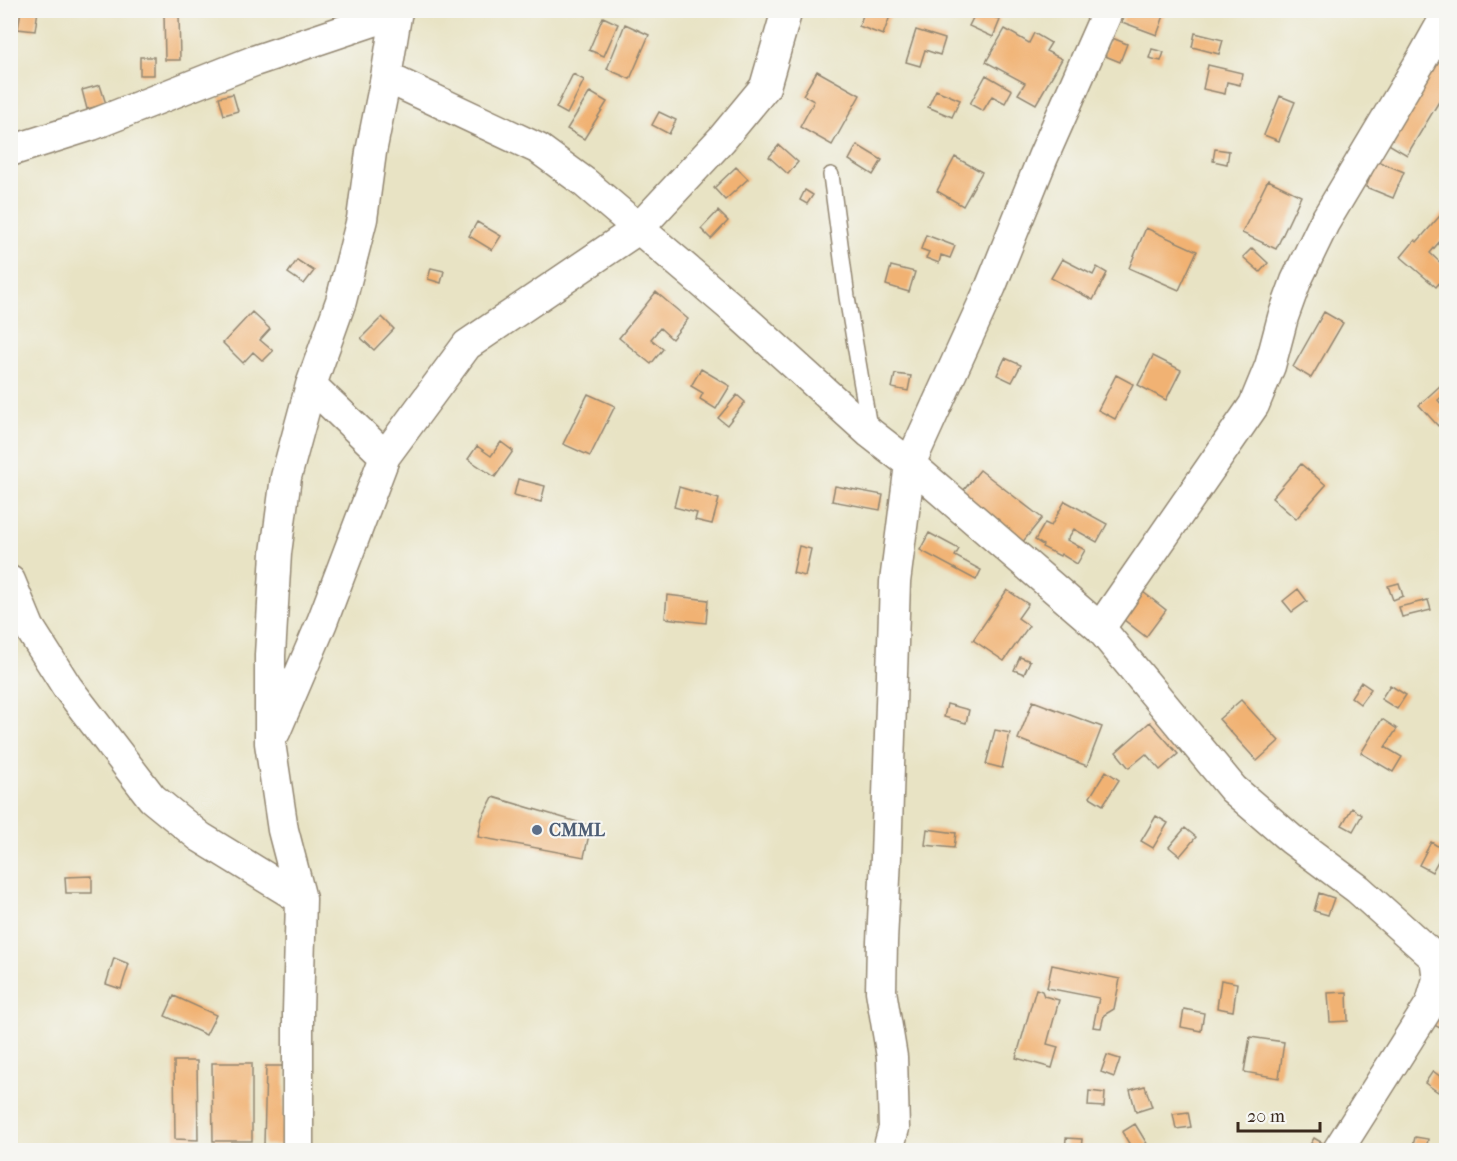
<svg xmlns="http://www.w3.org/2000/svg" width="1457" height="1161" font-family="'IM FELL French Canon',serif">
  <rect width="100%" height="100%" fill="#f6f6f2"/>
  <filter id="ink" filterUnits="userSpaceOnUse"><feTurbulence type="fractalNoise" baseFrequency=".0167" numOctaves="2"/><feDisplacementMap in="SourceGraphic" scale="12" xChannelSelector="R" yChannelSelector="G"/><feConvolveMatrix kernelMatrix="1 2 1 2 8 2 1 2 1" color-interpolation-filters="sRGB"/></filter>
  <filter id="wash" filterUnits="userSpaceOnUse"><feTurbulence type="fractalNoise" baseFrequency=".008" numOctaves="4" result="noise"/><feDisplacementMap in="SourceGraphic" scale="24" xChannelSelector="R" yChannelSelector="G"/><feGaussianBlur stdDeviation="1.35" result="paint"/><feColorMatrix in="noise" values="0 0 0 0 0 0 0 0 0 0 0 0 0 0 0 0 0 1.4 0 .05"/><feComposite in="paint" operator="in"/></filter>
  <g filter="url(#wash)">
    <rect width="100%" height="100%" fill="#e8e3c4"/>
    <g id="blocks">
      <path fill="#f1b273" d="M21,10H38L35,31L18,29Z
        M865,10H875L890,16L883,35L859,26Z
        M977,10H980L1000,20L993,37L969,26Z
        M1126,10H1166L1157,35L1122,22Z
        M164,14H179L180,60H165Z
        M603,17L618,24L604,56L589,50Z
        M625,24L649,35L630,79L607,69Z
        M1446,27V90L1407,155L1380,139Z
        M1005,29L1029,43L1034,33L1051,43L1046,51L1062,59L1036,104L1018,94L1025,83L986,62Z
        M916,30L945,39L940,55L925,50L920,66L906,62Z
        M1195,33L1223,40L1219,54L1192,47Z
        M1110,37L1127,44L1120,62L1103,55Z
        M1152,49L1164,52L1161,61L1149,58Z
        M140,57H154V75H140Z
        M1208,65L1242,73L1240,85L1227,82L1225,94L1203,89Z
        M817,71L860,95L832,145L800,127L814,101L803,95Z
        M573,74L584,80L567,114L556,108Z
        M986,75L1012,90L1005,103L992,96L983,111L970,104Z
        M100,85L106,104L87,109L82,90Z
        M936,90L960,100L952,117L928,107Z
        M590,92L607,102L584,139L567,129Z
        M233,94L238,111L224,115L219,97Z
        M1280,96L1295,102L1279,141L1264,135Z
        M659,112L676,120L669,134L652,125Z
        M779,145L798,162L788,174L769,157Z
        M857,145L882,160L873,175L849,160Z
        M1215,149L1229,151L1227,164L1213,161Z
        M955,157L982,172L963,206L937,191Z
        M1377,161L1404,172L1393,198L1366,187Z
        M736,167L748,179L725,200L714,188Z
        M1268,180L1301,196L1276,249L1242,233Z
        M805,190L813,195L807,204L800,200Z
        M1446,209V234L1430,253L1446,268V275L1436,287L1401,257L1415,240L1417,242Z
        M718,211L728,221L711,239L701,229Z
        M477,222L501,236L492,250L469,236Z
        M1146,228L1197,251L1179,290L1129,268Z
        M926,235L955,246L950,258L941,255L939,263L926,258L929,252L921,249Z
        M1252,248L1268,263L1260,272L1243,257Z
        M1062,259L1093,275L1097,267L1107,273L1093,300L1051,278Z
        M297,260L314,271L304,284L288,273Z
        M891,266L915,272L909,292L886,285Z
        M431,268L444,271L441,283L428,279Z
        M656,292L688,319L672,339L660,328L651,339L663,349L651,364L619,338Z
        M252,312L270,329L260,340L273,351L263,361L253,352L243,363L223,343Z
        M1324,312L1343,323L1311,378L1293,367Z
        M382,317L394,329L374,350L361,338Z
        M1153,356L1181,370L1166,400L1138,385Z
        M1005,358L1021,365L1012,382L997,375Z
        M701,369L730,386L716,409L700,399L703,393L691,386Z
        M895,374L911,376L908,391L892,388Z
        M1116,375L1133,384L1115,419L1098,410Z
        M1442,384L1446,389V393L1438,400L1446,410L1440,416L1444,420L1438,426L1419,405Z
        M588,394L615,406L590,456L563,444Z
        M737,395L745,402L727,425L718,418Z
        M501,442L513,451L495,477L468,459L477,446L491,456Z
        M1301,464L1326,485L1296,519L1272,498Z
        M980,470L1042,518L1021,544L959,496Z
        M518,479L545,486L541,502L514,495Z
        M835,486L883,495L880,510L832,501Z
        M679,487L719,499L712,524L695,520L697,513L674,507Z
        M1065,501L1107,524L1097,542L1074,529L1067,540L1085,550L1077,564L1061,554L1060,556L1042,547L1043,545L1035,540L1045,523L1051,526Z
        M929,533L959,549L955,556L981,570L976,580L920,550Z
        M799,546L811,549L805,576L793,573Z
        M1399,583L1403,596L1393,600L1388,586Z
        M1298,589L1307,601L1292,612L1283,601Z
        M1007,590L1028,604L1018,618L1029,626L1004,661L973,640Z
        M1143,592L1166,610L1146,637L1123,619Z
        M667,595L708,600L706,623L665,618Z
        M1428,600L1431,610L1402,617L1399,607Z
        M1020,657L1030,661L1024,674L1014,670Z
        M1361,682L1371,689L1360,704L1351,697Z
        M1390,685L1406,695L1397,709L1381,699Z
        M1241,700L1279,741L1257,761L1219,719Z
        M1033,701L1102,727L1087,766L1018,739Z
        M947,704L969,710L966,723L944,717Z
        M1382,719L1397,729L1385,747L1402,757L1393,772L1361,753Z
        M1150,722L1178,754L1160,770L1146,754L1129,768L1116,752Z
        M995,730L1010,733L1002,768L986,764Z
        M1106,771L1119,780L1103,805L1090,797Z
        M493,797L591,826L584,857L478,837L482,818Z
        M1352,808L1362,815L1353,831L1342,825Z
        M1156,816L1168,823L1153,848L1141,841Z
        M1185,828L1196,837L1180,856L1169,847Z
        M927,829L956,833L954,848L925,845Z
        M1431,842L1444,850L1432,872L1419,865Z
        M92,876V893H66L65,877Z
        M1319,893L1334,898L1328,915L1314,911Z
        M114,958L129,964L121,989L106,984Z
        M1052,965L1120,979L1114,1009L1104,1015L1101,1028L1093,1027L1099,998L1047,988Z
        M1221,980L1237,983L1233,1011L1217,1008Z
        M1036,989L1042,991L1044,996L1059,1000L1047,1044L1058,1047L1052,1068L1016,1058Z
        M1347,992L1348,1021L1330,1022L1328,993Z
        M174,996L216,1015L206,1035L165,1016Z
        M1184,1009L1204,1013L1201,1031L1181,1027Z
        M1441,1010L1446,1013V1031L1434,1025Z
        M1250,1037L1284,1042L1279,1078L1244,1072Z
        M1107,1055L1120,1059L1114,1077L1101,1072Z
        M174,1061H197L198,1140L175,1139Z
        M212,1063H252V1141H213Z
        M266,1066H285L283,1145H264Z
        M1433,1071L1446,1081L1438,1092L1425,1083Z
        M1145,1086L1152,1107L1136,1112L1130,1090Z
        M1089,1091L1105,1093L1104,1107L1088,1106Z
        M1188,1112L1191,1127L1176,1129L1173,1114Z
        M1135,1124L1149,1147L1143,1150H1133L1122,1132Z
        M1415,1137L1428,1139L1426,1150H1412Z
        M1066,1138L1082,1139L1081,1150H1065Z
        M1314,1138L1326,1145L1322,1150H1307Z"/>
    </g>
  </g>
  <g filter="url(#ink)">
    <use href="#blocks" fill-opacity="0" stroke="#928671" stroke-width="1.5"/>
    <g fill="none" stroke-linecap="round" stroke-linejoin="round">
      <defs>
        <path id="lane" d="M831,175L847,297L869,427"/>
        <path id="street" d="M386,77L539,149L584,182L731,307L870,433L910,464L1100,628L1233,789L1291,839L1358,889L1435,958L1438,979L1431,1003L1338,1150
          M10,151L92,125L254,61L397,13
          M311,385L385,456
          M10,581L29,627L67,687L152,798L200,837L301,899
          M1100,628L1254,405L1270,366L1283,317L1296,281L1324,223L1422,59L1446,16
          M275,732L322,622L385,456L467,345L638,229L722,139L765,87L787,10
          M298,1150V1012L301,899L283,830L270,743V655L276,553L286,477L311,385L341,301L362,219L371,152L386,77L397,10
          M888,1150L894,1128L892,1057L881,991L882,942L886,857L895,582L910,464L991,286L1043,157L1108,10"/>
      </defs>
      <use href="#lane" stroke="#928671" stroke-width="18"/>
      <use href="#street" stroke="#928671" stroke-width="33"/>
      <use href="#lane" stroke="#fff" stroke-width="15"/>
      <use href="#street" stroke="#fff" stroke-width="30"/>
    </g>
  </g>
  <circle fill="#5c6f8a" stroke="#f6f6f2" stroke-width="2" cx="537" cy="830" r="6"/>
  <g text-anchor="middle" stroke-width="4.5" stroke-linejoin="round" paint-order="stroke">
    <g font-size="18" font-weight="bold" fill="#4e5e75" stroke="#f6f6f2" text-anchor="start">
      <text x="549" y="836">CMML</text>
    </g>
  </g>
  <rect width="1457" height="1161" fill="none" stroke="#f6f6f2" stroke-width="36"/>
  <path d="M1238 1122v9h82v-9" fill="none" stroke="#3b2a1e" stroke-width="3"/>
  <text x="1247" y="1122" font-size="18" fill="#3b2a1e" stroke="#f6f6f2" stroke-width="4.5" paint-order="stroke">20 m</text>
</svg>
